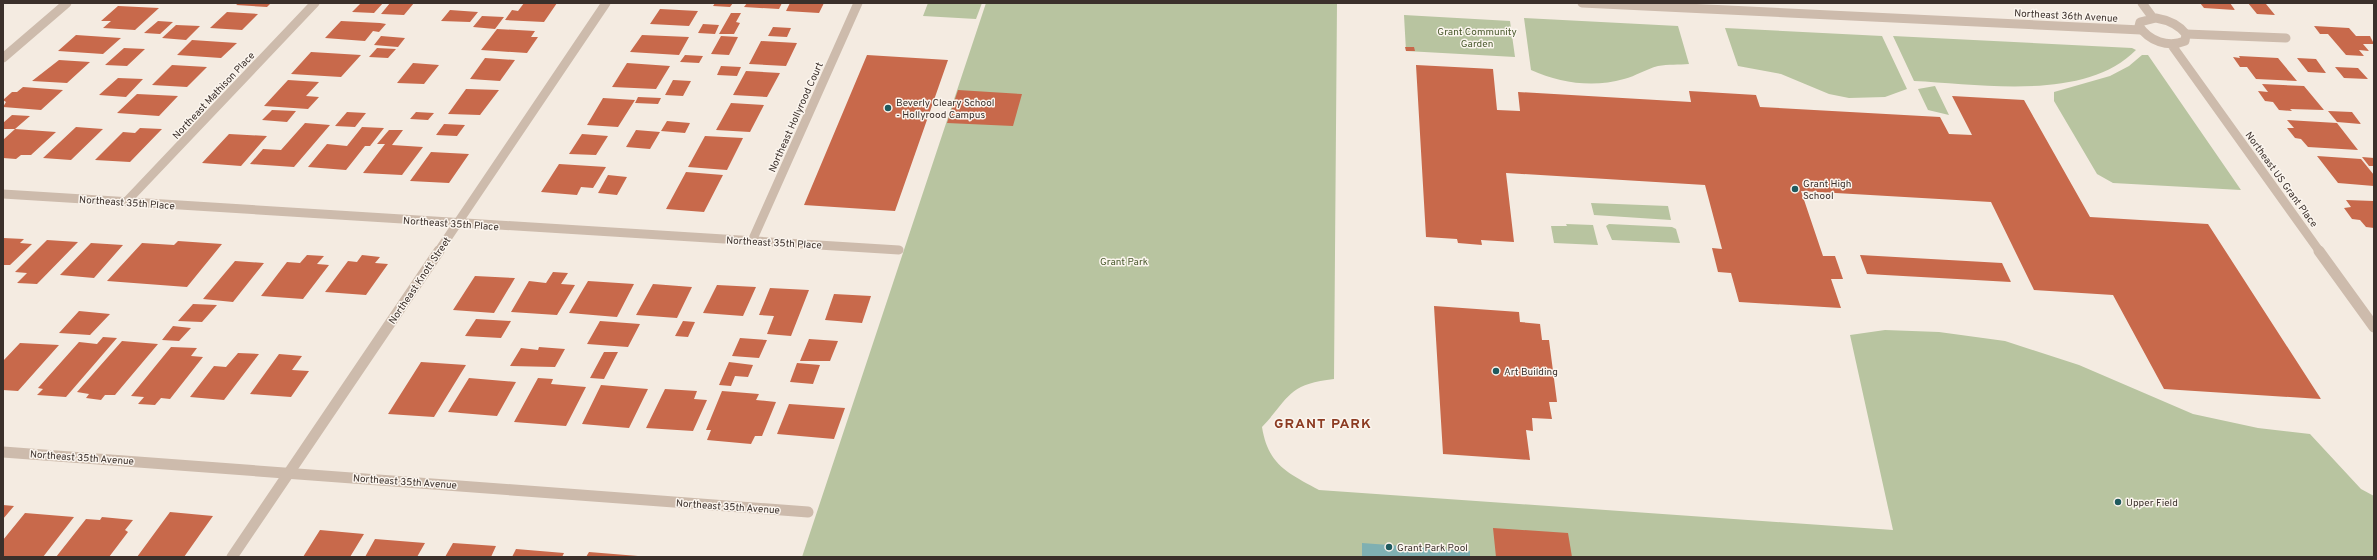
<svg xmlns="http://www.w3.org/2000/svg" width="2377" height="560" font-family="Overpass,sans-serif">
  <rect width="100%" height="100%" fill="#f4ebe1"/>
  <path fill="#b8c4a0" d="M928,3H982L976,19L923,16Z
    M986,3H1337L1334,379C1288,384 1290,397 1262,427C1268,465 1288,473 1319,490L1893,530L1850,335L1885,330L1939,332L2005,341L2079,365L2193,414L2258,428L2310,434L2361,489L2374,496V557H802Z
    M1404,15L1510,21L1515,57L1406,51Z
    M1524,18L1678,26L1689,64C1679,65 1668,64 1658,66C1646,69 1636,76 1624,79C1593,88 1560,83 1531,70Z
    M1725,28L1882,36L1907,89L1885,97L1849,98L1829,94L1781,74L1738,66Z
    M1893,36L2132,48L2136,50C2085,102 1980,84 1914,81Z
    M2142,55H2148L2241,190L2113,183L2097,174L2054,101V92L2110,76L2129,66Z
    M1935,86L1949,115L1928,110L1918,89Z
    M1591,203L1668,206L1671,220L1594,215Z
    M1566,224L1593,225L1598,245L1554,243L1551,226H1567Z
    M1609,224L1672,227L1676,229L1680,243L1612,240L1606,226Z"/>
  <path fill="#7fb0b2" d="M1362,543L1470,551V557H1362Z"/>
  <path fill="#c8694b" d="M239,3H271L267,7L236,5Z
    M361,3H383L374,13L352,12Z
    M390,3H414L404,15L381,14Z
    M524,3H557L544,22L505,20L512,10L518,11Z
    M715,3H733L730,7L713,6Z
    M747,3H782L779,9L744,7Z
    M790,3H824L819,13L786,11Z
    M2200,3H2230L2235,10L2204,8Z
    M2248,3L2266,4L2275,15L2257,14Z
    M118,6L159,8L135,30L103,28L111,21H101Z
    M660,9L698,11L689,26L650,24Z
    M450,10L478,12L470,22L441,21Z
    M227,12L258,14L242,30L210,28Z
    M731,13H741L736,22L740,23L734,34H719Z
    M482,16L504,17L495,29L473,27Z
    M158,21L173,22L160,34L144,33Z
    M341,21L380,23L386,24L379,32L373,31L365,41L325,38Z
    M703,24L719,25L715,34L698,33Z
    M176,25L200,26L186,40L162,38Z
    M2314,26L2349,28L2356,36H2370L2374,44H2363L2369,51L2359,50L2364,56L2346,55L2328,34H2320Z
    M773,27L791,28L787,37L768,36Z
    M497,29L535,31L531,37H538L527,53L481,50Z
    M76,35L121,38L103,54L58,51Z
    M642,35L689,37L679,55L630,52Z
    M381,36L405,38L398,47L374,45Z
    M721,36L738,37L729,55L711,54Z
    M192,40L237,43L221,58L177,55Z
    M761,41L797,43L786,66L749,64Z
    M1405,47H1414L1415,51H1406Z
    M124,48L145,49L127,66L105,65Z
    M377,48L396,49L388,58L369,57Z
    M311,52L361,55L341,77L291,74Z
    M685,55L703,56L699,63L680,62Z
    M867,55L948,60L895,211L804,205Z
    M2239,56L2278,58L2297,81L2256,79L2247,67H2240L2233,57L2240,58Z
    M485,58L515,60L500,81L470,79Z
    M2297,58L2316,59L2326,73L2308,72Z
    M59,60L90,62L67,83L32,81Z
    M413,63L439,65L424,84L397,83Z
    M627,63L670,66L656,89L612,87Z
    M172,65L207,67L187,87L152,85Z
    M1416,65L1493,69L1497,110L1520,111L1518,92L1691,102L1689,91L1756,95L1760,107L1940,117L1949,134L1972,135L1952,96L2024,100L2090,217L2208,224L2321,399L2164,389L2113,295L2034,290L1991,202L1801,191L1823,256H1835L1843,279H1831L1841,308L1739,302L1731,273L1718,272L1712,248L1722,249L1705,185L1506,173L1514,242L1481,240L1482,245L1458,243L1457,239L1426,237Z
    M721,66L741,67L737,76L717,75Z
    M2335,67L2358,68L2368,79L2344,78Z
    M746,71L780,73L767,97L733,95Z
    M118,78L143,79L126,97L99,95Z
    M288,80L319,82L306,96L319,97L308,109L264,106Z
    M673,80L691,81L683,96L665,95Z
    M2262,84L2304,86L2324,110L2290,109L2292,111L2279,110L2273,102L2265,101L2258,91L2268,92Z
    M23,87L63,90L41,110L3,107L6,102L3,100L12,92H17Z
    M466,89L499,90L480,115L448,114Z
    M958,90L1022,94L1013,126L947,123Z
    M137,94L178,96L159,116L117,113Z
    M638,97L661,98L658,104L635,103Z
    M603,98L635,100L618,127L587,125Z
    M731,103L764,105L750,132L716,130Z
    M272,110L296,111L287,122L262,120Z
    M2328,111L2352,112L2361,124L2337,122Z
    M347,112L366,113L355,127L335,126Z
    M416,112L434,113L428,120L410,119Z
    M12,115L30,116L15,129H3V123Z
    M2287,120L2337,123L2358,150L2308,147L2301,139L2295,138L2287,128H2294Z
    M667,121L690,123L685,133L661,131Z
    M305,123L330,125L294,167L250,164L263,149L281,150Z
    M444,124L465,125L457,136L436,135Z
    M76,127L103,129L71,160L43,158Z
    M362,127L384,128L370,146H365L346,170L308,167L327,144L347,146Z
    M140,128L162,129L130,162L95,160L123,132L135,133Z
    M15,129L56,132L31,155H21L16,159L3,158V140Z
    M389,130H403L392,145L423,147L402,175L363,173L385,144H377Z
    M636,130L660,132L650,149L626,147Z
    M229,134L267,136L241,166L202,163Z
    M582,134L608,136L596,155L569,154Z
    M705,136L743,138L727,170L688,167Z
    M431,152L469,154L449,183L410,181Z
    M2317,156L2361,159L2374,175V186L2338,183Z
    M2362,157L2374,158V166H2369Z
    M559,164L606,167L593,188L581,187L577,195L541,192Z
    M686,172L723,175L704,212L666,209Z
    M608,175L627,177L617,195L598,193Z
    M2346,200L2374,201V228L2366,227L2360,220L2352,219L2344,208L2351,207Z
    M3,238L24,239L20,243L32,244L10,265H3Z
    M47,240L78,242L37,284L17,283L27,273L15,272Z
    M178,241L222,244L187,287L107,281L142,243L174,245Z
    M91,243L123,245L94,278L60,275Z
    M307,255L324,256L317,264L329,265L303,299L261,296L287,262L300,263Z
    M362,255L380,257L375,263L388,264L366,295L325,292L348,261L357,262Z
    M1860,255L2002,263L2011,282L1867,274Z
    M235,261L264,263L233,302L203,299Z
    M553,272L568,273L561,284L575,285L557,315L511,312L529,281L546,283Z
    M475,276L515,278L494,313L453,310Z
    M588,281L634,284L617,317L569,313Z
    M653,284L692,287L677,318L636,315Z
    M717,285L756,287L743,316L703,313Z
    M770,288L809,290L791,336L767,334L774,316L759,315Z
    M834,294L871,296L862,323L825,320Z
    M193,304L217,305L202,322L178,321Z
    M1434,306L1519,312L1520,322L1540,324L1542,340H1549L1557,402H1549L1552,419L1532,418L1533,431L1526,430L1530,460L1443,454Z
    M79,311L110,314L90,335L59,333Z
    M476,319L511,321L501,338L465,336Z
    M600,321L640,324L628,347L587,344Z
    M683,321L695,322L688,337L675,336Z
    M173,326L191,328L179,341L162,340Z
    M103,337L117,338L66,397L37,395L43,389L38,388L79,342L97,344Z
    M740,338L767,340L759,358L732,356Z
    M809,339L838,341L830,361H800Z
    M122,341L158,344L115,395H105L101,400L86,398L89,394L77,392Z
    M20,343L59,345L18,391L3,390V361Z
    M171,347L197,348L191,356L203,357L170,399L161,398L155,405L138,404L144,397L131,396Z
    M539,347L565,349L555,367L510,366L521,348L538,350Z
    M604,352H618L604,379L590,378Z
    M238,353L259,354L224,400L190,397L214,366L226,367Z
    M279,354L302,356L292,370L309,371L291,397L250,394Z
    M421,362L466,365L434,417L388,414Z
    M729,362L753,365L748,377L735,376L731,386L719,385Z
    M797,363L820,365L813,384L790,382Z
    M469,378L516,382L497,416L448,412Z
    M538,378L553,379L551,384L586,387L566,426L514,422Z
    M601,385L648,389L629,428L582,424Z
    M665,389L697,391L694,399L707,400L693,431L646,428Z
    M722,391L759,394L756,400L776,402L762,436H755L751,444L707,440L711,430H706Z
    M789,404L845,408L834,439L777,434Z
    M3,505L14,506L3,519Z
    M170,512L213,516L184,557H137Z
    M25,513L74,517L43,557H3V540Z
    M102,517L133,520L125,530L128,532L109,557H56L86,519L100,520Z
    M1493,528L1568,533L1572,557H1496Z
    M320,530L364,534L350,557H303Z
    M375,539L425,543L417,557H365Z
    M453,543L496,546L491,557H445Z
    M516,549L564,553L562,557H512Z
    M589,552L638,556V557H586Z"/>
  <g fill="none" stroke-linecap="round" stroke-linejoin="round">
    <path stroke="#cdbbac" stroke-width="9" d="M1582,3L2141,30
      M2186,34L2286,38
      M3,58L67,3
      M3,194L899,250
      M126,202L315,3
      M752,241L858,3"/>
    <path stroke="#cdbbac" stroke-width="11" d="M3,452L808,512"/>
    <path stroke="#cdbbac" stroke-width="9" d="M2142,3L2153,18
      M2156,18C2168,20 2178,24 2186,34L2185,41C2168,48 2149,41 2139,26L2140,22Z
      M2171,44L2320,252
      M438,252L606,3"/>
    <path stroke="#cdbbac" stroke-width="11" d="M2319,251L2374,327
      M232,557L439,251"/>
  </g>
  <g fill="#1f5a5e" stroke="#fbf5ee" stroke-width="1.5">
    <circle cx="888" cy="108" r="4"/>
    <circle cx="1795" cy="189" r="4"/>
    <circle cx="1496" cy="371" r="4"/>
    <circle cx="2118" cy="502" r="4"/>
    <circle cx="1389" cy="547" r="4"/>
  </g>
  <g text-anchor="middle" stroke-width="3" stroke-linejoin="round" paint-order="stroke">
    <g font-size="10" fill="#3b302b" stroke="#fbf5ee">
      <text transform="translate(2066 15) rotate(3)" y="4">Northeast 36th Avenue</text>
      <text transform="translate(213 95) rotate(-47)" y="4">Northeast Mathison Place</text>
      <text transform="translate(795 117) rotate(-66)" y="4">Northeast Hollyrood Court</text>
      <text transform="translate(2282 179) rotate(54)" y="4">Northeast US Grant Place</text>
      <text transform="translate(127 202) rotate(4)" y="4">Northeast 35th Place</text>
      <text transform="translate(451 223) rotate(4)" y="4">Northeast 35th Place</text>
      <text transform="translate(774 242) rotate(3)" y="4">Northeast 35th Place</text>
      <text transform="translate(419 280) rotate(-56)" y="4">Northeast Knott Street</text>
      <text transform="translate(82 457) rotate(4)" y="4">Northeast 35th Avenue</text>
      <text transform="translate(405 481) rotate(4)" y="4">Northeast 35th Avenue</text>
      <text transform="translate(728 506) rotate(4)" y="4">Northeast 35th Avenue</text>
    </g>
    <g font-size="10" fill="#4a5a2e" stroke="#fbf5ee">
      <text x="1477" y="35">Grant Community<tspan x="1477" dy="12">Garden</tspan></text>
      <text x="1124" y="265">Grant Park</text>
    </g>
    <g font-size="10" fill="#3b302b" stroke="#fbf5ee" text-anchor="start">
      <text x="896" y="106">Beverly Cleary School<tspan x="896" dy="12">- Hollyrood Campus</tspan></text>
      <text x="1803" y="187">Grant High<tspan x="1803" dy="12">School</tspan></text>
      <text x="1504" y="375">Art Building</text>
      <text x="2126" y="506">Upper Field</text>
      <text x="1397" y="551">Grant Park Pool</text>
    </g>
    <g font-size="14" font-weight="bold" letter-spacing="1" fill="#8c3b22" stroke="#fbf5ee">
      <text x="1323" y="428">GRANT PARK</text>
    </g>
  </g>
  <rect width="2377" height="560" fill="none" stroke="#3b302b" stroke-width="8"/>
</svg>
